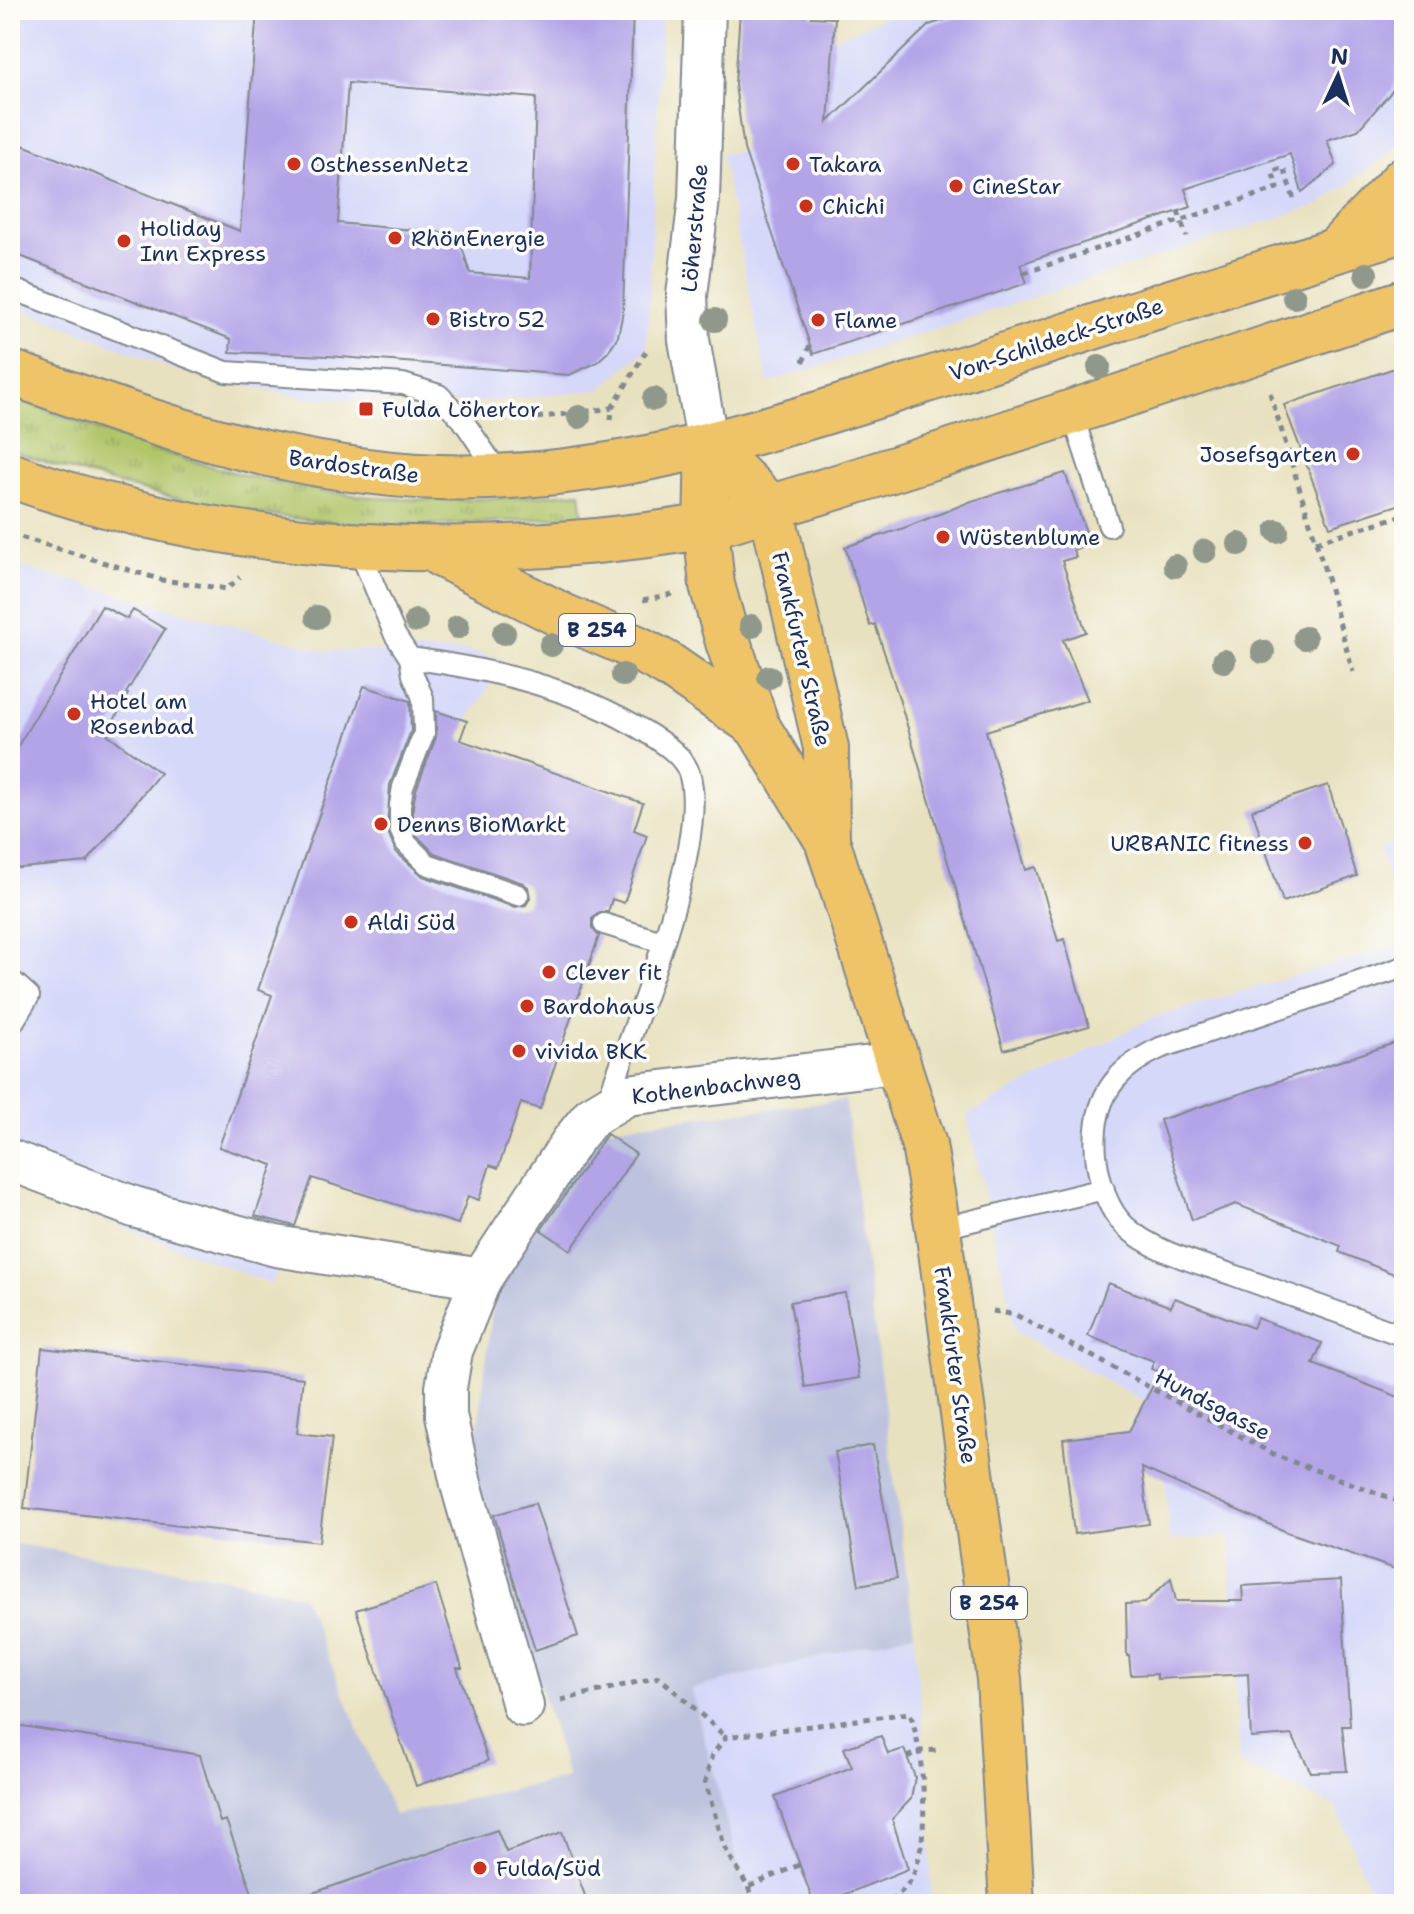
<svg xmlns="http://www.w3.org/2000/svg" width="1414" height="1914" font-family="'Shantell Sans',sans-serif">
  <defs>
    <pattern id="grass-tufts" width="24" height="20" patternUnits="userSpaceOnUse" patternTransform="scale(2)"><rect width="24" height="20" fill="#b1c569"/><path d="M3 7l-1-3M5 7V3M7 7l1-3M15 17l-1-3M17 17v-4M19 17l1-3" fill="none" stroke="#8fa05a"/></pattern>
  </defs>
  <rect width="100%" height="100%" fill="#fdfcf7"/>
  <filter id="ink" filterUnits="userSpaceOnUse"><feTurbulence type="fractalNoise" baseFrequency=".0125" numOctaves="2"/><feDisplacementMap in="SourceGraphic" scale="16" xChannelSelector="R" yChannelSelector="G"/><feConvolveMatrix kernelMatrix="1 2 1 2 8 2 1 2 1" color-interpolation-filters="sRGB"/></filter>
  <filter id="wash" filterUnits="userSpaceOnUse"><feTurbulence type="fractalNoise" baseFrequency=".006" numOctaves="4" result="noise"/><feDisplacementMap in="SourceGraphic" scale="32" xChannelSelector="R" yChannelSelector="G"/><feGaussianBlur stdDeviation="1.8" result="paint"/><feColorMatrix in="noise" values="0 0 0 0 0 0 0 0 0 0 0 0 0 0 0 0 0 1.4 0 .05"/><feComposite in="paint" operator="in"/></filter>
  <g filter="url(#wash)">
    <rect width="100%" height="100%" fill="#e8e1bf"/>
    <path fill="#d5d8f9" d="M10,10H662L647,349L599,390L473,403L306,398L173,369L10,304Z
      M900,10H1404V135L1389,154L1321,204L768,383L721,154L744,150L796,37L834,39Z
      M10,564L325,651H469L506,660L467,721L426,839L525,874L439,1121L343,1088L294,1230L272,1284L10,1184Z
      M1404,841V933L1379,848Z
      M1404,943V1904H1376L1336,1807L1239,1764L1230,1537L1169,1540L1165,1467L1189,1425L1016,1332L967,1115L1150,1019Z
      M914,1633L929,1802L932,1904H749L691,1689Z"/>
    <path fill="#bdc3de" d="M845,1100L914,1633L691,1689L749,1904H10V1543L223,1577L303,1596L394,1815L568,1778L550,1717L472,1478L496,1279L599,1129Z"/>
    <path fill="url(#grass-tufts)" stroke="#667a64" stroke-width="2" d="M10,396C135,445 268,494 404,499C463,501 521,498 580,492L583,516C515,520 446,527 377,525C250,520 130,492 10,450Z"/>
    <g id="blocks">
      <path fill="#b3a4e8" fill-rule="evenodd" d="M257,10H633L623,312L618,336L608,352L596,363L569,375L328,356L230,352L231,339L10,252V140L240,231ZM348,83L536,98L530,278L470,273L463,250L456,240L445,233L338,223Z
        M740,10H812L811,17L835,18L828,122L929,25L976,10H1404V39L1393,90L1358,130L1327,140L1336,165L1302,192L1290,154L1185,189L1191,207L1020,264L1027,283L813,354L744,149L735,85Z
        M1404,365V503L1330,527L1284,405Z
        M1065,473L1090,543L1073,550L1076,557L1062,561L1086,632L1063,640L1088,700L986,731L1026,870L1036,867L1058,941L1064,939L1089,1026L1004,1050L898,695L875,624L870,626L845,547L904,528L972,501Z
        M102,606L127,619L133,610L165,629L126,693L128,694L107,734L160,773L87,862L10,869V759Z
        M364,686L410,701L411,731L390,785L387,829L396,852L423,876L514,907L526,905L530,898L528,887L523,883L434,853L417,836L413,826V806L416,790L436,737V711L467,721L460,740L643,803L634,830L647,835L624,903L612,899L608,912H600L592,919V928L599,936L540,1109L521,1103L498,1168L490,1165L479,1200L468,1196L458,1224L312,1178L295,1226L255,1216L273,1165L219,1147L272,995L258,990Z
        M1328,785L1357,876L1283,902L1252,810Z
        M1404,1040V1278L1339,1252L1341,1246L1236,1204L1192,1220L1160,1120Z
        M607,1134L636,1154L571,1250L541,1230Z
        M1108,1283L1171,1307L1175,1298L1253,1328L1257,1318L1322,1343L1313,1364L1404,1399V1572L1287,1532L1142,1468L1149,1524L1074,1534L1063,1439L1129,1431L1160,1372L1151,1369L1154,1361L1088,1336Z
        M845,1293L859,1378L805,1387L790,1302Z
        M42,1348L303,1378L297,1433L332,1437L319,1542L24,1508Z
        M873,1445L897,1578L859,1585L835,1452Z
        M535,1503L578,1636L535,1650L494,1515Z
        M1171,1578L1176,1601H1243L1242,1586L1341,1580L1350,1726H1342L1347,1771L1311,1772L1292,1735L1251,1738L1248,1674L1157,1679V1674L1131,1675L1129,1656H1127L1126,1604L1145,1603Z
        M436,1585L462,1668H457L488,1761L416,1786L356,1610Z
        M10,1724L200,1755L220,1822L226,1820L256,1904H10Z
        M881,1736L888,1754L904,1749L915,1777L911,1799L892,1819L908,1869L821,1904H814L775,1797L852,1767L844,1748Z
        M497,1830L506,1852L562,1832L588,1904H299L298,1898Z"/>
    </g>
  </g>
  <g filter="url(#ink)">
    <use href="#blocks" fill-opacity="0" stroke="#82888e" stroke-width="2"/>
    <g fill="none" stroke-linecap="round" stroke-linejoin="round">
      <defs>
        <path id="lane" d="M10,288L226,372L403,384L439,395L462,419L500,475
          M1072,413L1109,526
          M358,547L395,635L410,658L413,675L423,698L424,733L403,787L400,805V829L406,843L427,864L518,895
          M410,658C494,670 573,687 646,732C661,742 683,754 689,773C711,841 631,1033 606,1105
          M604,924L662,942
          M1404,967L1160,1048C1124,1065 1100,1087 1096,1129C1093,1160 1102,1204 1125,1226C1154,1253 1200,1263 1236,1276C1292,1296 1348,1316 1404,1336
          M10,979L29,996L10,1027
          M938,1229L1104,1189"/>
        <path id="street" d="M705,10L699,199L687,295L689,340L708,445
          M10,1160L134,1207L276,1246L481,1279
          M523,1706L461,1484L446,1415V1388L452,1351L481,1279L572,1141L592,1116L627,1095L898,1063"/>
        <path id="primary" d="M1338,248L1404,179
          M10,372C150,424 287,471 438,477C609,483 773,429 933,378C1090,329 1246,276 1404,230
          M708,445L706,527L712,585L728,642L757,726L827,840L924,1145L938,1229L999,1679L1012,1904
          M708,445L771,507
          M10,475C231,555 471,565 702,527C725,523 748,514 771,507C822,492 873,476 923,460C1084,409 1244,356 1404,302
          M771,507L826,748L827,840
          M440,554L563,616L637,648L667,664L757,726"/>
      </defs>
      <use href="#lane" stroke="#82888e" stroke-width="24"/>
      <use href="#street" stroke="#82888e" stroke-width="44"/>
      <use href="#primary" stroke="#82888e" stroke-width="48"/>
      <path stroke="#82888e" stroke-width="5" stroke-dasharray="6 6" stroke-linecap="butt" d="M1182,224L1187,237
        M1024,273L1278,188L1272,172L1283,167L1295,202
        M803,362L810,345
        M1270,393L1325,571L1353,672
        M501,419L536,418L612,408
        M611,420L612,408L648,348
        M10,534L162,580L227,589L240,577
        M1316,542L1404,515
        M643,600L672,594
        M993,1311L1016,1315L1277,1456L1404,1503
        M561,1700L659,1677L726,1737
        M907,1757L920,1751L938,1750
        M799,1865L748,1887L725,1848L705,1782L712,1755L726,1737L910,1713C924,1754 933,1847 908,1884C903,1892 892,1898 884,1904
        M748,1887L754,1904"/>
      <use href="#lane" stroke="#fff" stroke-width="20"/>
      <use href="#street" stroke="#fff" stroke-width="40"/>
      <use href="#primary" stroke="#efc469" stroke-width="44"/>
      <path stroke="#82888e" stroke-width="5" stroke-dasharray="6 6" stroke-linecap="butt" d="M1178,211L1182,224"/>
    </g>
    <g fill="#90988b">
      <circle cx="1366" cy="274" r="12"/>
      <circle cx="1294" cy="297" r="12"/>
      <circle cx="715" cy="320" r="12"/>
      <circle cx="1099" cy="367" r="12"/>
      <circle cx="654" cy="399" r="12"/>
      <circle cx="579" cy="417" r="12"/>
      <circle cx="1277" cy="531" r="12"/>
      <circle cx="1239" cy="544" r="12"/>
      <circle cx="1205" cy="551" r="12"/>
      <circle cx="1175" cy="566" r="12"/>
      <circle cx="317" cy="617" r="12"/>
      <circle cx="416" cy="621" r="12"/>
      <circle cx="751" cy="626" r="12"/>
      <circle cx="458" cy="627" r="12"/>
      <circle cx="504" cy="633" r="12"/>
      <circle cx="1305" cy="638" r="12"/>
      <circle cx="551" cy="645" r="12"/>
      <circle cx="1263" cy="652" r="12"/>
      <circle cx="1224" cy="661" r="12"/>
      <circle cx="623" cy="675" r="12"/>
      <circle cx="769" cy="677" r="12"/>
    </g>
  </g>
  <g fill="#c8321e" stroke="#fdfcf7" stroke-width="3">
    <circle cx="294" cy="164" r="8"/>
    <circle cx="793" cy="164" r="8"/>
    <circle cx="956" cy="186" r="8"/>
    <circle cx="806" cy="206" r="8"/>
    <circle cx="395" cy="238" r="8"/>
    <circle cx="124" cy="241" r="8"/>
    <circle cx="433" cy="319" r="8"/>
    <circle cx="818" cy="320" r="8"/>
    <rect x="358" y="401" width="16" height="16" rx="4"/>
    <circle cx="1353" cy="454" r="8"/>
    <circle cx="943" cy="537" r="8"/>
    <circle cx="74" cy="714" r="8"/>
    <circle cx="381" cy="824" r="8"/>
    <circle cx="1305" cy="843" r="8"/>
    <circle cx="351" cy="922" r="8"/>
    <circle cx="549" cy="972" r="8"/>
    <circle cx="527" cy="1006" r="8"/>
    <circle cx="519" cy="1051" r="8"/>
    <circle cx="480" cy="1868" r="8"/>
  </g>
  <g text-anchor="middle" stroke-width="7" stroke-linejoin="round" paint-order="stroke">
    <g fill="#fdfcf7" stroke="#5f6c8c" stroke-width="2">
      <rect x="559" y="614" width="76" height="32" rx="6"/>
      <rect x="951" y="1587" width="76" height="32" rx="6"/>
    </g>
    <g font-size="20" font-weight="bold" fill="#1b2f5e">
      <text x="597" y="637">B 254</text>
      <text x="989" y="1610">B 254</text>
    </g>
    <g font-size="22" fill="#1b2f5e" stroke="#fdfcf7" text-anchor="start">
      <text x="310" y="172">OsthessenNetz</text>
      <text x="809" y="172">Takara</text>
      <text x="972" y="194">CineStar</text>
      <text x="822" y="214">Chichi</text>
      <text x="140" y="236">Holiday<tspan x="140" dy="25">Inn Express</tspan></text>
      <text x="411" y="246">RhönEnergie</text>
      <text x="449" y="327">Bistro 52</text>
      <text x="834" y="328">Flame</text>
      <text x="382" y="417">Fulda Löhertor</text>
      <text x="1337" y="462" text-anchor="end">Josefsgarten</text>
      <text x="959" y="545">Wüstenblume</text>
      <text x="90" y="709">Hotel am<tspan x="90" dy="25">Rosenbad</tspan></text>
      <text x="397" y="832">Denns BioMarkt</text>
      <text x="1289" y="851" text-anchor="end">URBANIC fitness</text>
      <text x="367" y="930">Aldi Süd</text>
      <text x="565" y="980">Clever fit</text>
      <text x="543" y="1014">Bardohaus</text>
      <text x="535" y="1059">vivida BKK</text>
      <text x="496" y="1876">Fulda/Süd</text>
    </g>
    <g font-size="22" fill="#1b2f5e" stroke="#fdfcf7">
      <text transform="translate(694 228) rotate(-85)" y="8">Löherstraße</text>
      <text transform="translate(1056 339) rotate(-18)" y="8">Von-Schildeck-Straße</text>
      <text transform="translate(354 466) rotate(8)" y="8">Bardostraße</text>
      <text transform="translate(802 649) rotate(77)" y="8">Frankfurter Straße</text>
      <text transform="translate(716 1086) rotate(-7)" y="8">Kothenbachweg</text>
      <text transform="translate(956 1365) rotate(82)" y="8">Frankfurter Straße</text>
      <text transform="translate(1213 1404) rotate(28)" y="8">Hundsgasse</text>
    </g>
  </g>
  <rect width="1414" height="1914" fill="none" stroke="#fdfcf7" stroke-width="40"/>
  <g transform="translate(1338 76) rotate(4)" stroke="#fdfcf7" stroke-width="6" paint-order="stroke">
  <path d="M0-6L14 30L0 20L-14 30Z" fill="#1b2f5e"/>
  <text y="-12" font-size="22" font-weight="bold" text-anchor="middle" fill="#1b2f5e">N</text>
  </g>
</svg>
